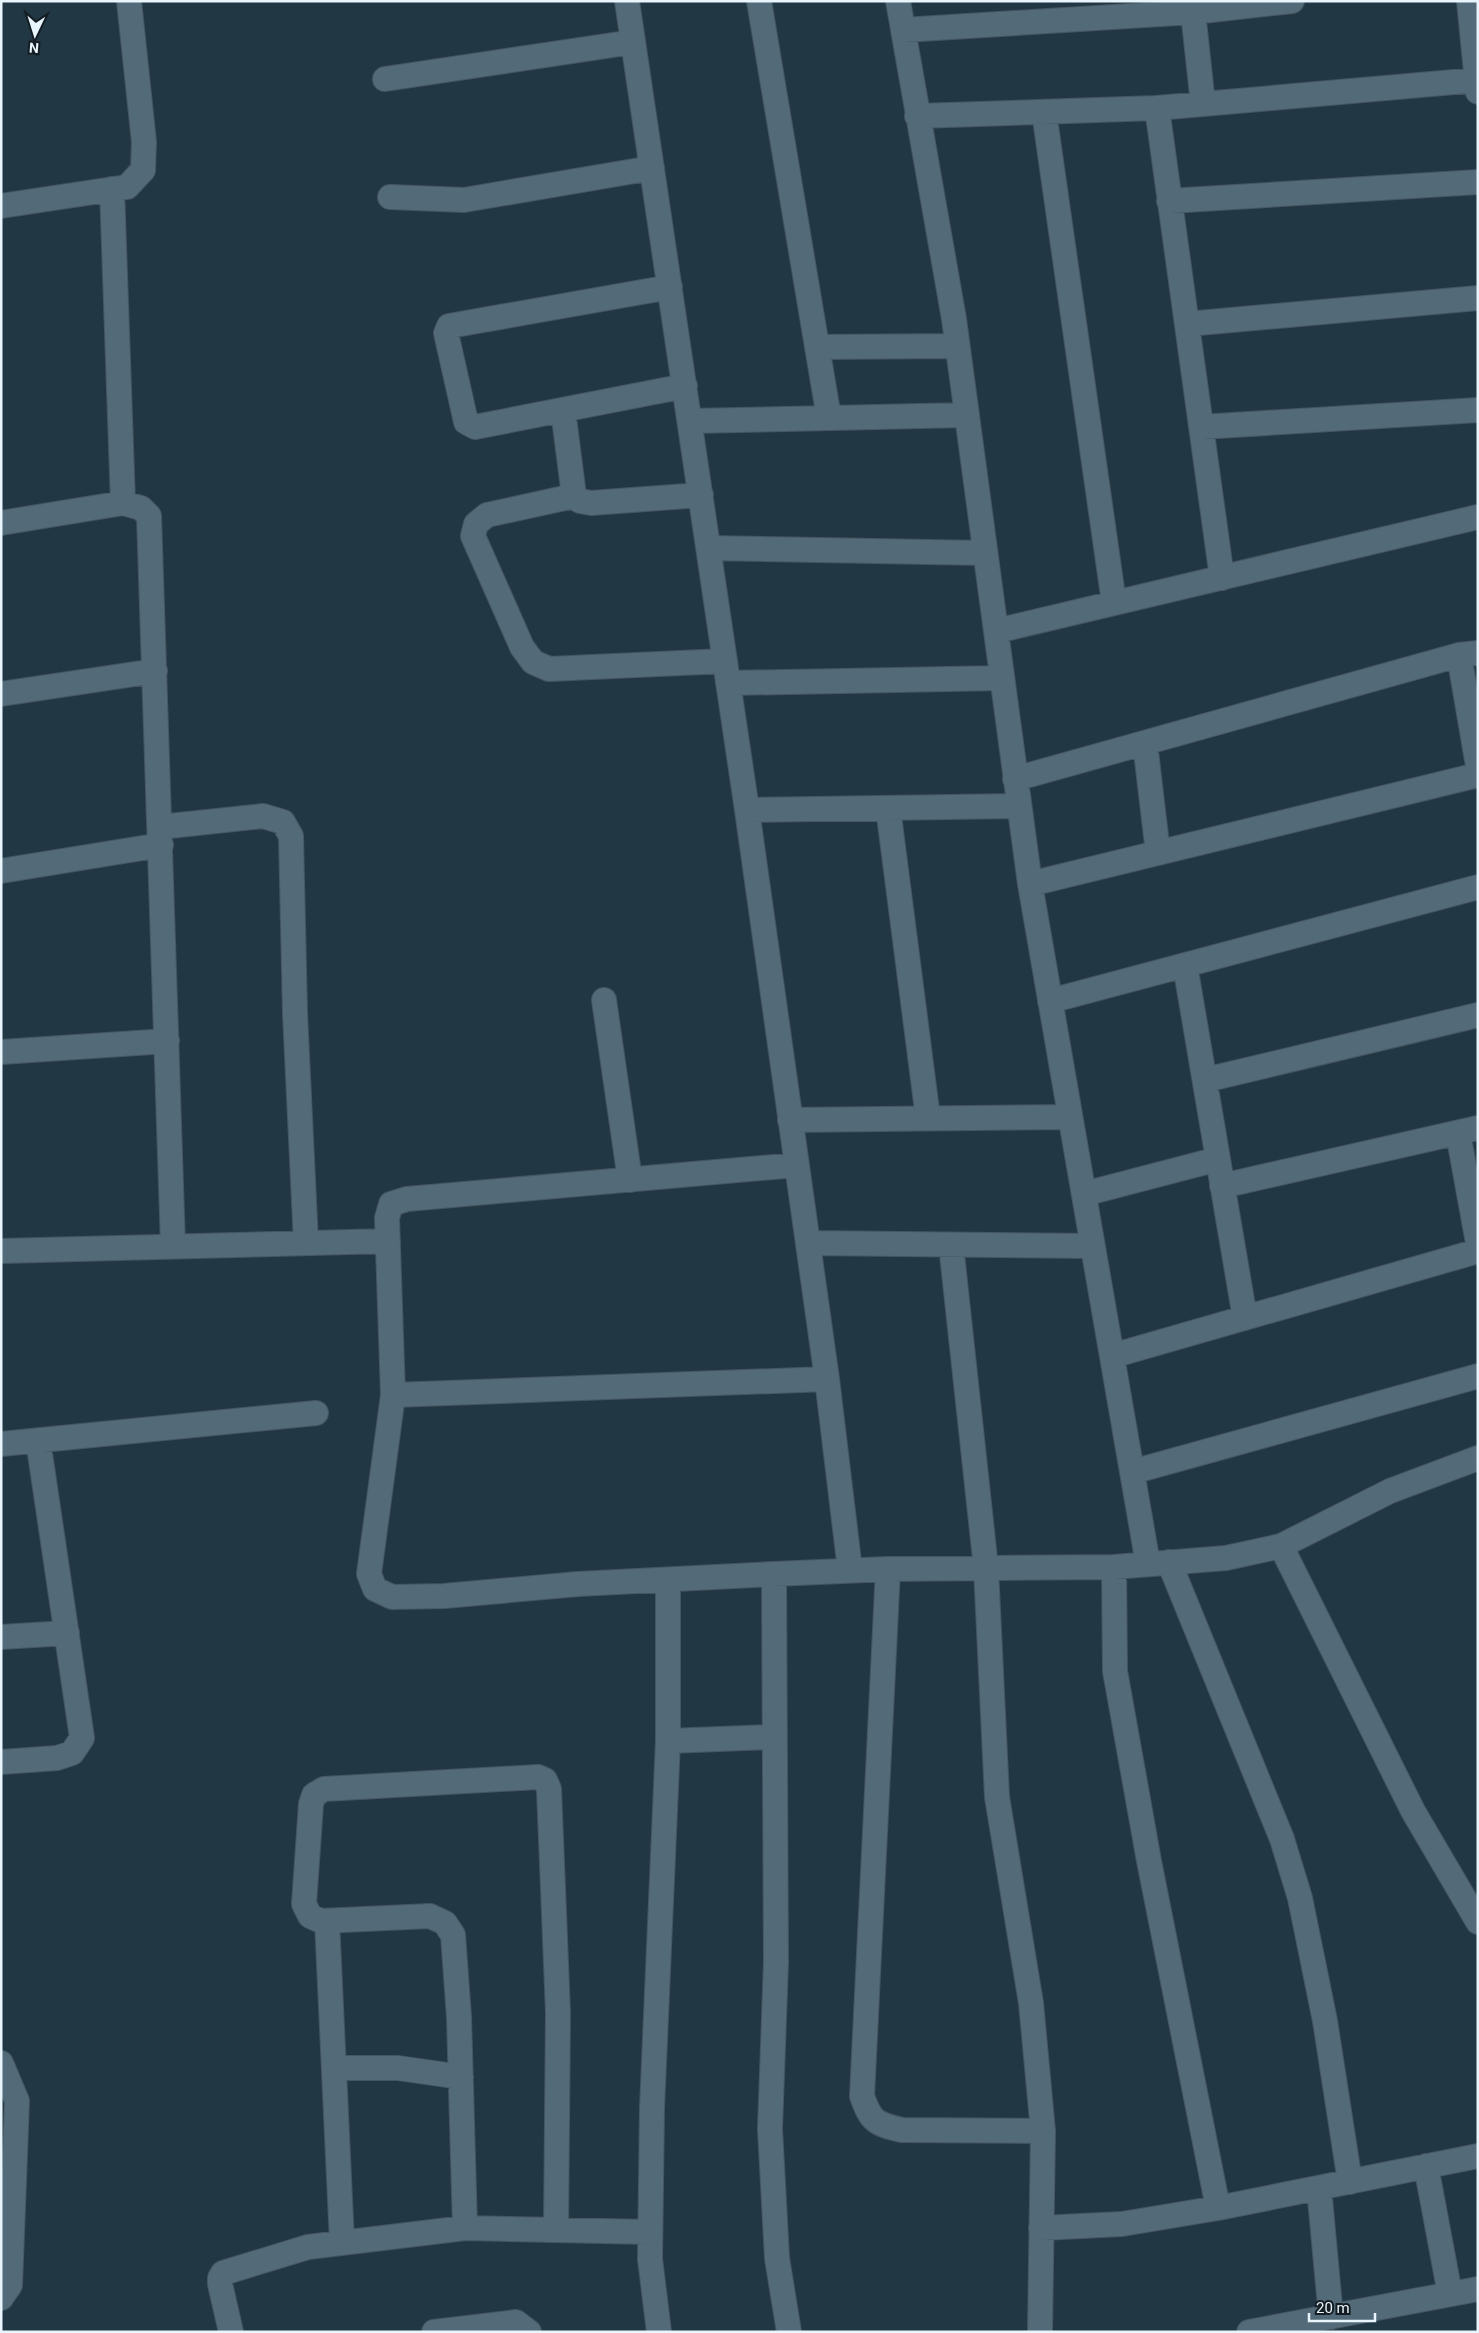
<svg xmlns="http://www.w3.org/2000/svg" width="1479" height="2333" font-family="Roboto,sans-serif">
  <rect width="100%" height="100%" fill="#223744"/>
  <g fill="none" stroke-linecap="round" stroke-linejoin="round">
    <defs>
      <path id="minor" d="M627,1L747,810L827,1379L850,1570
        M759,1L829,418
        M898,1L954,319L1030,884L1148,1564
        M1469,1L1478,92
        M1193,12L1203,104
        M903,30L1193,12L1292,1
        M385,79L633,42
        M1157,108L1222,578
        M1044,112L1114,603
        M917,116L1157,108L1477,80
        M112,189L123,503
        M390,197L464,200L652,168
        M1169,201L1478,182
        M1,206L127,187L143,170L144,142L129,1
        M670,287L449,326L446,333L466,422L475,427L685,386
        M1187,324L1478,298
        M817,347L957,346
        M563,410L574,496L580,501L591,503L701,495
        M690,421L966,415
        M1201,427L1478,410
        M574,496L487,515L476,524L473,536L522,647L533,662L549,669L725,661
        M1,523L123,503L141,508L149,516L173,1246
        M709,548L985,553
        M996,631L1478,517
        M1459,655L1478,766
        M728,683L1002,678
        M1,694L155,671
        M1145,743L1158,853
        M1015,779L1459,655L1478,653
        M888,808L928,1118
        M747,810L1019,806
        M160,827L263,816L283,822L291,836L295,1013L306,1243
        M1,871L161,845
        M1030,884L1478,775
        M1185,965L1245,1318
        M604,1000L630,1180
        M1050,1001L1478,887
        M1,1052L167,1041
        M1205,1080L1478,1015
        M790,1120L1070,1117
        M1458,1133L1478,1243
        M796,1165L407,1199L391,1204L387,1218L393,1395L369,1574L375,1589L392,1597L444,1596L578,1584L774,1574L888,1569L1114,1567L1226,1558L1281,1546L1390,1491L1478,1458
        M1222,1186L1478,1128
        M1084,1194L1218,1159
        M808,1243L1092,1246
        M951,1245L986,1568L997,1797L1031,2003L1043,2131L1040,2332
        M1,1251L388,1241
        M1112,1356L1478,1251
        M393,1395L827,1379
        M1,1444L316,1413
        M1132,1472L1478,1376
        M1281,1546L1413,1811L1478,1922
        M1169,1562L1282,1839L1300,1898L1325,2021L1350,2182
        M1114,1567L1115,1671L1149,1861L1218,2208
        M888,1569L862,2096C871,2122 876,2124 902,2130L1043,2131
        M774,1574L776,1962L770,2129L777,2258L789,2332
        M1,1637L67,1633
        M668,1741L773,1737
        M1,1762L57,1758L72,1753L82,1738L38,1440
        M327,1921L342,2242
        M1,2063L17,2101L10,2285L1,2298
        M334,2068H398L461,2077
        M1426,2166L1450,2294
        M1319,2188L1331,2317
        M465,2228L459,2017L453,1935L445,1923L430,1916L321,1921L310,1916L304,1904L311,1804L314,1795L324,1789L538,1777L545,1780L549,1789L558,2013L556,2230
        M1041,2228L1122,2224L1218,2208L1478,2156
        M231,2332L220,2284V2278L223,2273L308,2247L465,2228L650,2232
        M434,2332L516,2322L529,2332
        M659,2332L650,2259L652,2108L668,1741V1581
        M1249,2332L1478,2289"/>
    </defs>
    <use href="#minor" stroke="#445661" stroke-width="26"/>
    <use href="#minor" stroke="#536a79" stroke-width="24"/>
  </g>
  <rect width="1479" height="2333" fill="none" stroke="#e8f5fd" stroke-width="5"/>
  <g transform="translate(35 35) rotate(184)" stroke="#141d23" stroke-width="4" paint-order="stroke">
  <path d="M0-4L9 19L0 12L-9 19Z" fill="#e8f5fd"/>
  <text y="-8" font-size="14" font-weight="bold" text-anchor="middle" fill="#e8f5fd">N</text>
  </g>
  <path d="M1309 2313v8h66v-8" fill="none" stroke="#e8f5fd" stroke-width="2.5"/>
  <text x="1316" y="2313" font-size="15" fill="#e8f5fd" stroke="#141d23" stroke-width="4" paint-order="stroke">20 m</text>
</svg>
